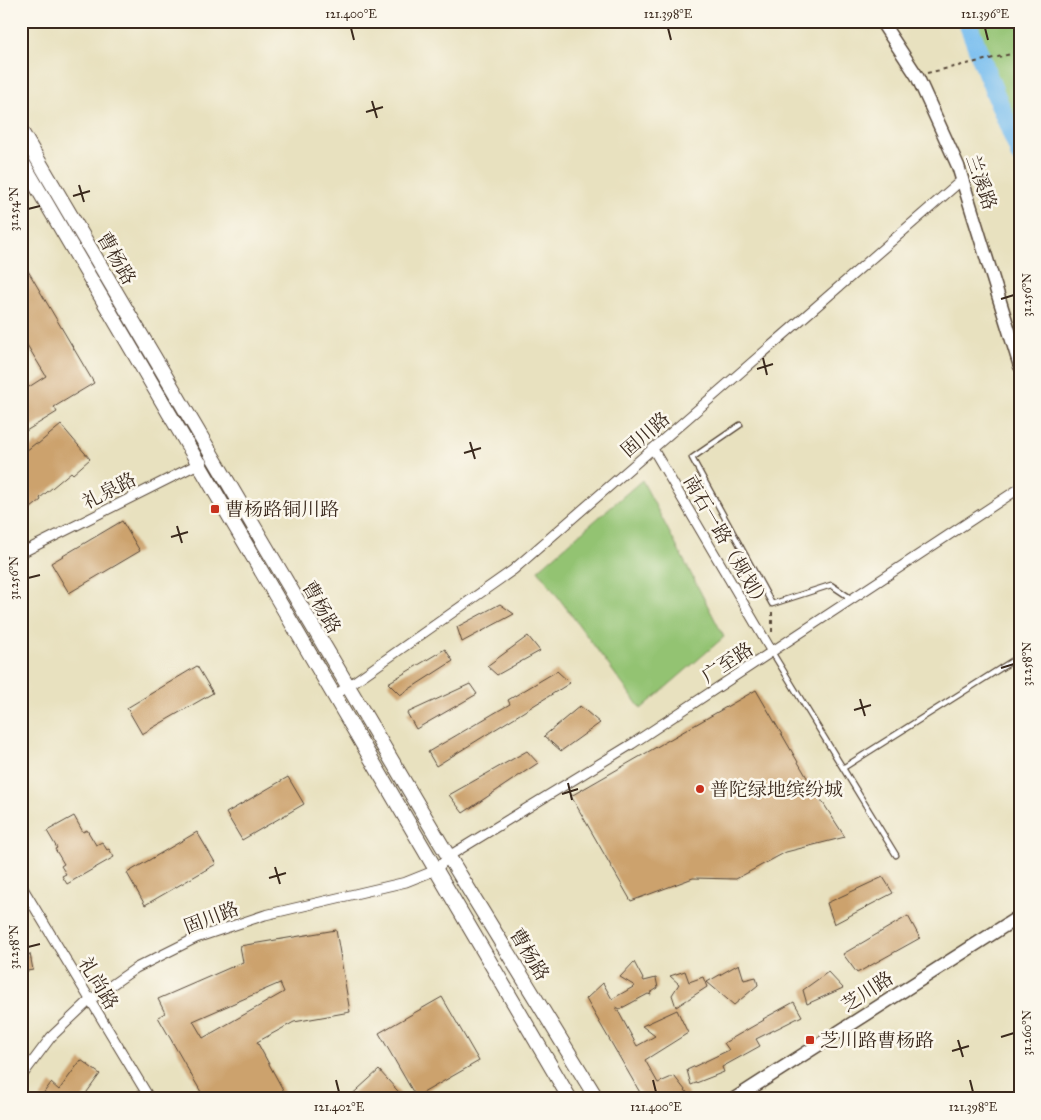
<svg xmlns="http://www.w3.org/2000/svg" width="1041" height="1120" font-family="'IM FELL Great Primer','Noto Serif SC',serif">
  <rect width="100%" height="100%" fill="#fbf7ec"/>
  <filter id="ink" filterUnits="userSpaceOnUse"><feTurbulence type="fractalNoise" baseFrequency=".02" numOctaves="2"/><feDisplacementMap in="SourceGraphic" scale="10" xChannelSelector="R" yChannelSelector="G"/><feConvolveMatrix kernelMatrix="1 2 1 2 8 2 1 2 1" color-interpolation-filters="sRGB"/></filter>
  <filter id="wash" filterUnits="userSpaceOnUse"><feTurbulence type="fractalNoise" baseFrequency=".0096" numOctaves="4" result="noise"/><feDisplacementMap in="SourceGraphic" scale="20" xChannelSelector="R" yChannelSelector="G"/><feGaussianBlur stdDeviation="1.12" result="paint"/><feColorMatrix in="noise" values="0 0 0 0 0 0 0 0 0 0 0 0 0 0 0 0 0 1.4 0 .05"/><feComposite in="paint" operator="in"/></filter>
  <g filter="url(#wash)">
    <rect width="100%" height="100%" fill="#e8e1bf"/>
    <path fill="#93c372" stroke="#677648" d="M967,21H1020V139L1014,140L988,76Z
      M642,480L724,637L641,709L538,570Z"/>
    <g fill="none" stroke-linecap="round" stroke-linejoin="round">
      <path stroke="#78beef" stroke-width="19" d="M967,21L988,76L1018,149L1020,156"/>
    </g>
    <g id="blocks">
      <path fill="#cca26d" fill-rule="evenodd" d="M21,259L94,383L54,407L57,412L21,434V392L46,376L21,335Z
        M61,425L90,459L73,474L71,472L40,498L41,500L21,516V455L36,443L38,444Z
        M122,521L140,551L69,593L51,563Z
        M500,604L514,614L462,642L457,627Z
        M528,636L540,651L497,675L487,666Z
        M445,649L453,661L400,695L388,683Z
        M197,666L213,693L142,734L127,708Z
        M557,671L570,683L436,766L428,752L510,704L508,700Z
        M470,684L477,694L416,729L407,713Z
        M756,690L809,781L845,837L786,852L736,879L693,878L631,901L571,796Z
        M580,706L600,723L561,751L544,736Z
        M527,751L538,763L463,813L449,795Z
        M288,777L304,804L242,840L226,813Z
        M74,816L83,832L87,830L96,845L102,842L107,850L109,849L114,857L67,884L62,876L66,874L61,866L64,864L55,849L57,848L47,831Z
        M197,832L216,864L145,905L127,873Z
        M883,877L893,893L834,924L827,903Z
        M908,916L920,938L857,973L843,954Z
        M336,930L350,1012L294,1022L257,1042L288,1099H205L158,1017L165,1013L158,999L243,962L240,946ZM280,983L284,992L203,1038L193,1021Z
        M30,954L33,970L21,972V956Z
        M634,962L644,981L656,978L658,988L650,993L651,995L648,994L620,1009L616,1007L637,1046L655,1036L642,1026L677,1010L688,1033L645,1060L658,1083L674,1076L689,1095L683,1099H645L642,1096L586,999L603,983L612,999L635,986L620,977Z
        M739,964L744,980L756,977L758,985L734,1005L707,982Z
        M685,971L689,982L703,977L707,987L676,1007L672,995L679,984L670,976Z
        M828,972L843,988L807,1004L803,990Z
        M442,997L479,1061L416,1097L379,1033Z
        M794,1002L802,1016L756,1039L760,1046L722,1067L724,1072L691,1085L687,1070L729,1050L724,1043L764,1020L763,1019Z
        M81,1060L100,1074L82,1099H39L51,1083L59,1090Z
        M379,1070L405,1099H347Z"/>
    </g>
  </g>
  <g filter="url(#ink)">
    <use href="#blocks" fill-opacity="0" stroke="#554536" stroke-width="1"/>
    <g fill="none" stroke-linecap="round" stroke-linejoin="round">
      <defs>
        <path id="lane" d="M740,425L692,458L772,604L831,585L852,599
          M772,652L896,855
          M843,768L1020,656"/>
        <path id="street" d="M653,449L772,652
          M21,553L202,462
          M334,696L513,570L963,179
          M21,885L150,1099
          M21,1077L51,1037L90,1000L136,968L196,938L265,915L406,882L436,870L449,856L632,744L1020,488"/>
        <path id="secondary" d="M881,21L917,76L958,166L1020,366
          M734,1099L1020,916"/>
        <path id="primary" d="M21,131L441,844L597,1099
          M21,160L570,1099"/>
      </defs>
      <use href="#lane" stroke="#554536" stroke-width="7"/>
      <use href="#street" stroke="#554536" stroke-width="11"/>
      <use href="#secondary" stroke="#554536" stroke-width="15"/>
      <use href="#primary" stroke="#554536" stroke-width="16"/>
      <path stroke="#554536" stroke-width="2" stroke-dasharray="4 4" stroke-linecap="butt" d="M927,73L1020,52
        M772,612V632"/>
      <use href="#lane" stroke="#fff" stroke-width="4.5"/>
      <use href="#street" stroke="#fff" stroke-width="9"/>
      <use href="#secondary" stroke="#fff" stroke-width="12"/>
      <use href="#primary" stroke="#fff" stroke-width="14"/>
    </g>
  </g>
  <path fill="none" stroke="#3b2a1e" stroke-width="2" d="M351,28L354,40M668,28L671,40M985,28L988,40M372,101L377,118M366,112L383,107M79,185L84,202M73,196L90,191M28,209L40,206M1001,299L1014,295M763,358L767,375M757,369L773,364M470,442L475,459M464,453L481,448M177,526L182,543M171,537L188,532M28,578L40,575M1001,668L1014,664M860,699L865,716M854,710L871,705M568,783L572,800M562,794L578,789M275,867L280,884M269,878L286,873M28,947L40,944M1001,1037L1014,1033M958,1040L963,1057M952,1051L969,1046M336,1080L339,1092M653,1080L656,1092M970,1080L973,1092"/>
  <g fill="#c8321e" stroke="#fbf7ec" stroke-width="2">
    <rect x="210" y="504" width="10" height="10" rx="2.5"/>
    <circle cx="700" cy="789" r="5"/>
    <rect x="805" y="1035" width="10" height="10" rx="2.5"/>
  </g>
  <g text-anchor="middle" stroke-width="5" stroke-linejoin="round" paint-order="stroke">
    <g font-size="19" fill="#3b2a1e" stroke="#fbf7ec">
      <text transform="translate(982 182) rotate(71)" y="7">兰溪路</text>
      <text transform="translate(117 258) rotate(60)" y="7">曹杨路</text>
      <text transform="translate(645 434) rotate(-41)" y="7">固川路</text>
      <text transform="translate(109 490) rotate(-27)" y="7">礼泉路</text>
      <text transform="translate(727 542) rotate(60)" y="7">南石一路（规划）</text>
      <text transform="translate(322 607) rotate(60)" y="7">曹杨路</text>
      <text transform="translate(727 662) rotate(-33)" y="7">广至路</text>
      <text transform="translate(211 917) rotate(-21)" y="7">固川路</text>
      <text transform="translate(530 954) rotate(59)" y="7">曹杨路</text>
      <text transform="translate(99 983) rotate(59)" y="7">礼尚路</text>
      <text transform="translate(867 991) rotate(-33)" y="7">芝川路</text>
    </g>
    <g font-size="19" fill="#3b2a1e" stroke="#fbf7ec" text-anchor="start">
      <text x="225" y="516">曹杨路铜川路</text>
      <text x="710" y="796">普陀绿地缤纷城</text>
      <text x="820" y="1047">芝川路曹杨路</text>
    </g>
  </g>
  <rect width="1041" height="1120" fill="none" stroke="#fbf7ec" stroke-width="55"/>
  <rect x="28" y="28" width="986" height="1064" fill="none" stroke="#3b2a1e" stroke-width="2"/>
  <g font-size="12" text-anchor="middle" fill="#3b2a1e">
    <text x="351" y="18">121.400°E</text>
    <text x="668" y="18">121.398°E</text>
    <text x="985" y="18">121.396°E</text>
    <text transform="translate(14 209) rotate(-90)" y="4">31.254°N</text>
    <text transform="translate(1027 295) rotate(-90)" y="4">31.256°N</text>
    <text transform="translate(14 578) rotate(-90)" y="4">31.256°N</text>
    <text transform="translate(1027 664) rotate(-90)" y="4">31.258°N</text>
    <text transform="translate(14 947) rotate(-90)" y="4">31.258°N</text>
    <text transform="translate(1027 1033) rotate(-90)" y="4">31.260°N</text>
    <text x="339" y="1111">121.402°E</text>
    <text x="656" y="1111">121.400°E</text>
    <text x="973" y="1111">121.398°E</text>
  </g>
</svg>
